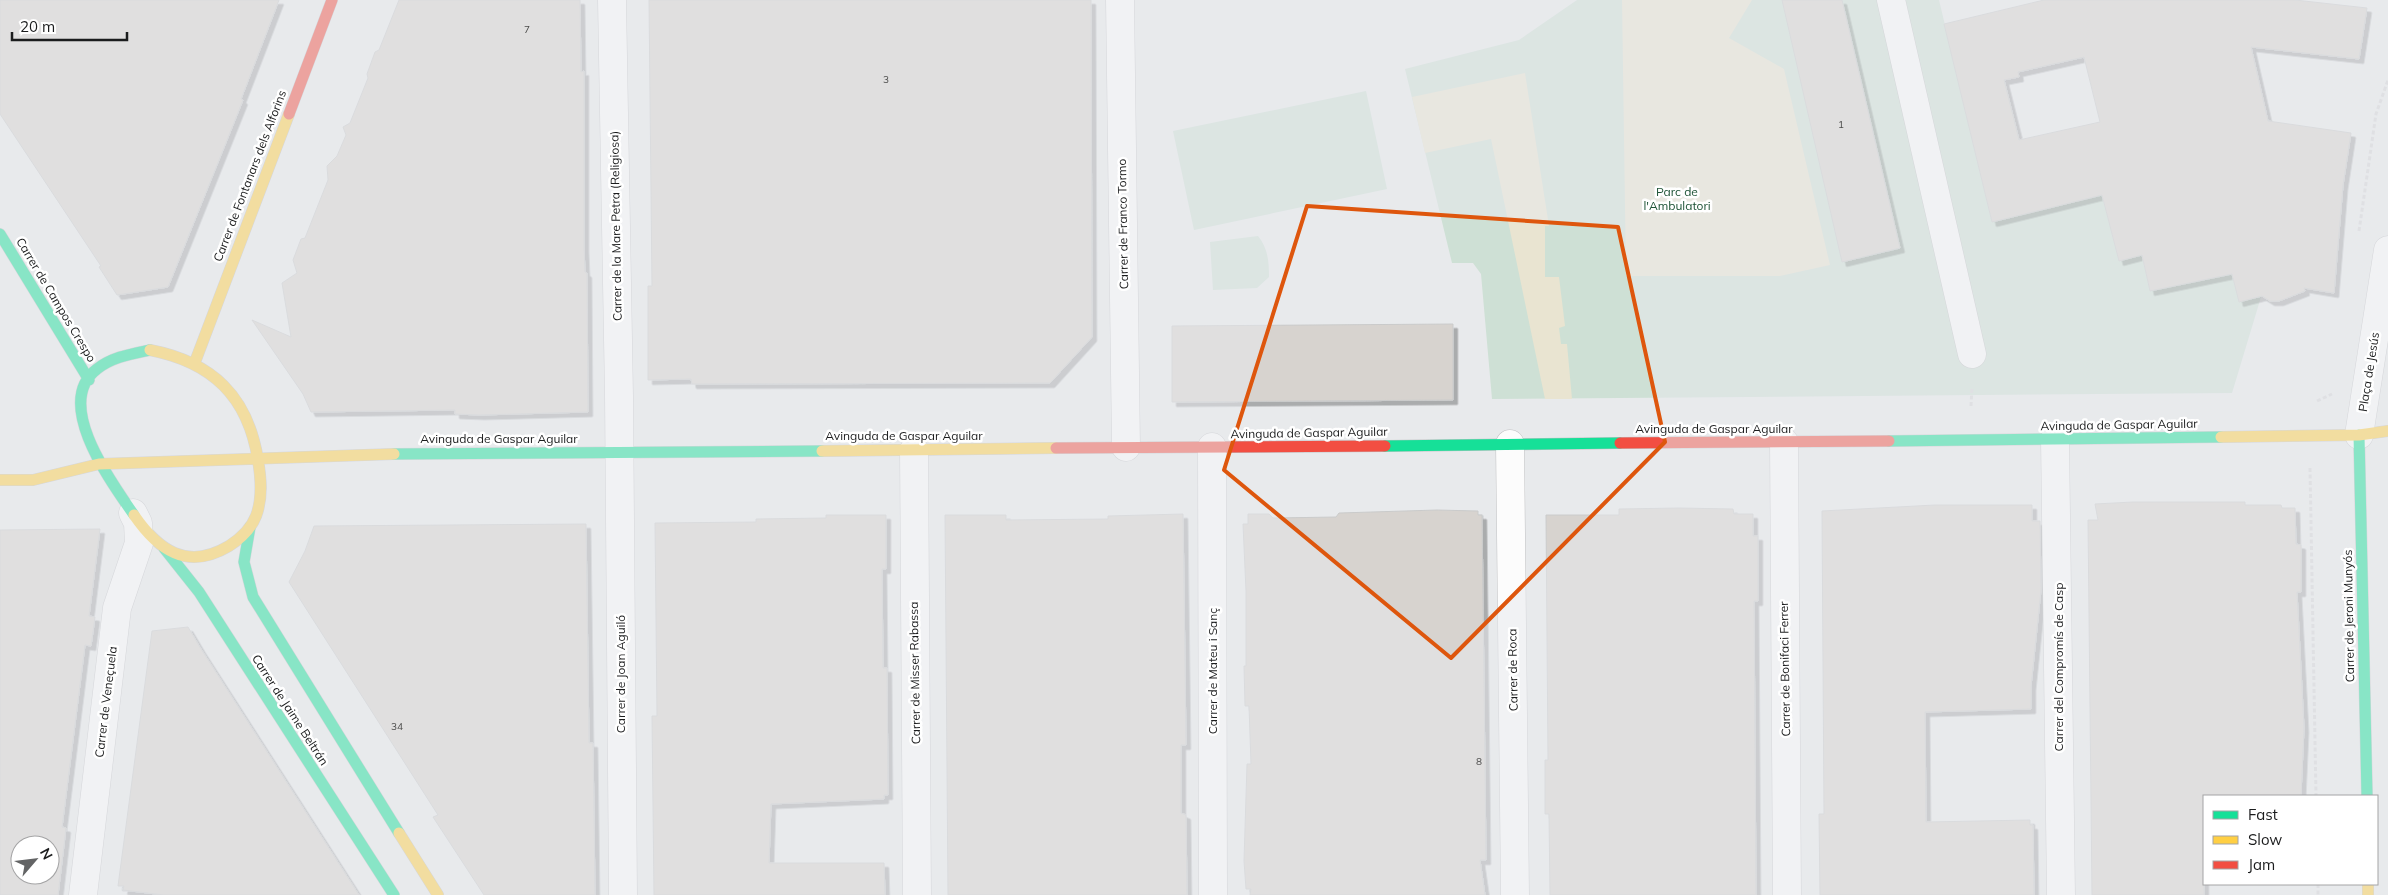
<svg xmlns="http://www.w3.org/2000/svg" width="2388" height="895" font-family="Mulish,sans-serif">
  <defs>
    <filter id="shadow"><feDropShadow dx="4.5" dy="4.5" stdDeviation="0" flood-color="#0004"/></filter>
  </defs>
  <rect width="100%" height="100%" fill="#e8eaec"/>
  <path fill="#cee0d5" d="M1577,0H1939L1992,222L2102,195L2119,260L2142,255L2150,290L2232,274L2239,301L2261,297L2232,393L1492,399L1481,274L1473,263H1452L1405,69L1519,40Z
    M1366,91L1387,189L1194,230L1173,131Z
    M1258,236C1268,248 1269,262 1269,277L1257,288L1213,290L1210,242Z"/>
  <path fill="#e9e4d1" d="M1622,0H1752L1729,38L1784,69L1830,265L1780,276H1626Z
    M1525,73L1549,226H1545V277H1559L1565,326L1559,328L1561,344H1567L1572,399H1545L1491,139L1425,153L1412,97Z"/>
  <path fill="#d7d3cf" stroke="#cacbcb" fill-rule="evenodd" filter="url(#shadow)" d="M0,0H279L241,99L243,100L168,287L117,295L99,267L101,266L0,114Z
    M399,0H580L581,72L584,71V248L585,272L587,273L588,412L480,415L455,414V410L311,412L303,394L252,320L291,337L282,283L297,273L293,260L301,239L305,238L328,180L327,166L337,156L346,135L343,127L350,123L368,78L367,74L375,52L379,50Z
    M649,0H1091L1092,337L1050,383L692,384L691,379L648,380V286H652Z
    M1782,0H1842L1900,248L1842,262Z
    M2044,0H2295L2367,8L2359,59L2251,47L2268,121L2351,133L2343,185L2334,293L2304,288L2305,291L2279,301H2270L2262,296L2239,302L2232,274L2150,291L2142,255L2119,261L2102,195L1992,222L1944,24ZM2084,57L2100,122L2019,140L2004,80L2019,77L2018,72Z
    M1453,324V400L1172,402V326Z
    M2133,502H2245V505H2281L2282,508H2295L2296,544L2301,545V592H2297L2304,728L2301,794V796H2204V895H2092L2088,520H2098L2095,504Z
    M1935,505H2032V521H2040L2041,590L2031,686V709L1925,712L1926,822L2030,820V825H2033L2034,895H1820L1819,814H1824L1822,511Z
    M1679,508L1733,509L1734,514H1753V536H1758V601H1754L1756,895H1550L1549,814H1545V760H1548L1546,515H1619V509Z
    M1437,510L1478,511V515H1482L1486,860H1480L1485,895H1250L1251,889H1246L1244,861L1247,764H1251L1249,706H1245L1244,666H1246V591L1243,524H1248V514H1269L1273,518L1336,517L1339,513Z
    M1183,514L1186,745H1181V813L1186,815L1187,895H948L945,515H1006V520L1108,519V516Z
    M826,515H886V569H882L883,668H887L888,795H884V799L771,804L769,863H884L885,895H654L652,716H657L655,523L756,522V519L826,518Z
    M586,524L589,743H593L595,895H484L433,817L438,815L289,582L305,551L314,526Z
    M100,529L89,616L95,617L91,646L85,645L62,827L66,828L58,895H0V530ZM20,845H50V875H20Z
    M188,627L201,649L359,895H164L123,890L124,886H118L152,631Z"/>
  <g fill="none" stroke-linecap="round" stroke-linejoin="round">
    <defs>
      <path id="street" d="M612,0L619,396L623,895
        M1120,0L1126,447
        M1891,0L1972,354
        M2359,435L2388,250
        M2055,439L2061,895
        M1784,442L1787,895
        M1510,444L1515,895
        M1212,447L1213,895
        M914,450L917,895
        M83,895L117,608L139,543L138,523L133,513"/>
      <path id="fast" d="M0,234L89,380
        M2359,435L2367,796
        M1889,441L2221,437
        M1385,446L1620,443
        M394,454L822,451
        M134,515C112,483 52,403 97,369C112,357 131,354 150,350
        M250,527L244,562L253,597L399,833
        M164,548L199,592L394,895"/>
      <path id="slow" d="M195,362L289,114
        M2221,437L2359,435L2388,431
        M822,451L1056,448
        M0,480H33L99,464L394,454
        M134,515C158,550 187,571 229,546C240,539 251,529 256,516C263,498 261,478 258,460C248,396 212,362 150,350
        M399,833L438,895
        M2368,884V895"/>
      <path id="jam" d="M289,114L332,0
        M1620,443L1889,441
        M1056,448L1385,446"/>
    </defs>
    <use href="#street" stroke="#c0c1c3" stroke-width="29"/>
    <use href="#fast" stroke="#c0c1c3" stroke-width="12"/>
    <use href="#slow" stroke="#c0c1c3" stroke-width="12"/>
    <use href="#jam" stroke="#c0c1c3" stroke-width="12"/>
    <path stroke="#d6d6d7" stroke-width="3" stroke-dasharray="4 2.5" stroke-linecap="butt" d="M2359,231L2376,114L2388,80
      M2317,401L2332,394
      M1971,406L1972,387
      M2310,468L2316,796
      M2318,884V895"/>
    <use href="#street" stroke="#fcfcfc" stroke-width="28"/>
    <use href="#fast" stroke="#16e098" stroke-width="11"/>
    <use href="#slow" stroke="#ffcf43" stroke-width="11"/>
    <use href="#jam" stroke="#f24e42" stroke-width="11"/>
  </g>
  <path d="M0 0H2388V895H0ZM1307,206L1618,227L1665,442L1451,658L1224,470Z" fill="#e8eaec" fill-opacity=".55" fill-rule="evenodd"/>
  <path fill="none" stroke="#de560d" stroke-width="4" stroke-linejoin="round" d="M1307,206L1618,227L1665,442L1451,658L1224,470Z"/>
  <g text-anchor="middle" stroke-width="5" stroke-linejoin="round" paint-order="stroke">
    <g font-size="10" fill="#4b4b4a">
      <text x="527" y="33">7</text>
      <text x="886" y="83">3</text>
      <text x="1841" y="128">1</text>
      <text x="397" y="730">34</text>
      <text x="1479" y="765">8</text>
    </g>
    <g font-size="12" fill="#1b1c1d" stroke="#fff">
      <text transform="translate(250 176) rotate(-69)" y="4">Carrer de Fontanars dels Alforins</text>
      <text transform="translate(1123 224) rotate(-91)" y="4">Carrer de Franco Tormo</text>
      <text transform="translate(616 226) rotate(-91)" y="4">Carrer de la Mare Petra (Religiosa)</text>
      <text transform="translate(56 300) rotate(59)" y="4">Carrer de Campos Crespo</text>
      <text transform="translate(2369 372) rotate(-81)" y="4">Plaça de Jesús</text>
      <text transform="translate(2119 425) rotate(-1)" y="4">Avinguda de Gaspar Aguilar</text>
      <text x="1714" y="433">Avinguda de Gaspar Aguilar</text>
      <text transform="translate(1309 433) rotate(-1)" y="4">Avinguda de Gaspar Aguilar</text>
      <text x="904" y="440">Avinguda de Gaspar Aguilar</text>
      <text x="499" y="443">Avinguda de Gaspar Aguilar</text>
      <text transform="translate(2349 616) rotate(-91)" y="4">Carrer de Jeroni Munyós</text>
      <text transform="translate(2059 667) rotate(-90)" y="4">Carrer del Compromís de Casp</text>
      <text transform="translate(1785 669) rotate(-91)" y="4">Carrer de Bonifaci Ferrer</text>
      <text transform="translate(1513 670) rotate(-91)" y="4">Carrer de Roca</text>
      <text transform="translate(1213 671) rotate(-90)" y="4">Carrer de Mateu i Sanç</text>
      <text transform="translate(915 673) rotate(-91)" y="4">Carrer de Misser Rabassa</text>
      <text transform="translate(621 674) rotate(-90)" y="4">Carrer de Joan Aguiló</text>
      <text transform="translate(106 702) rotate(-83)" y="4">Carrer de Veneçuela</text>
      <text transform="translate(290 710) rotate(57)" y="4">Carrer de Jaime Beltrán</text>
    </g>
    <g font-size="12" fill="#1c5235" stroke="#fff">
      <text x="1677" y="196">Parc de<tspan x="1677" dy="14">l'Ambulatori</tspan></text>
    </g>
  </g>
  <rect x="2203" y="795" width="175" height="90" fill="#ffffff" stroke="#a4a4a5"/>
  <rect x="2213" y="811" width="25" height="8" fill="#16e098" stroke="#a4a4a5"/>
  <text x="2248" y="820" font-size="15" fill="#1b1c1d">Fast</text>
  <rect x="2213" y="836" width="25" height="8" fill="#ffcf43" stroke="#a4a4a5"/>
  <text x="2248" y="845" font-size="15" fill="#1b1c1d">Slow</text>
  <rect x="2213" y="861" width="25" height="8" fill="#f24e42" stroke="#a4a4a5"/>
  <text x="2248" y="870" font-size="15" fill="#1b1c1d">Jam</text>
  <g transform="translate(35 860) rotate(62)"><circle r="24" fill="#ffffff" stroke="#a4a4a5"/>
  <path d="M0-4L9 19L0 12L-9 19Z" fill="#636465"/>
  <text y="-8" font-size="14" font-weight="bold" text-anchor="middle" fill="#1b1c1d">N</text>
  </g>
  <path d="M12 32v8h115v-8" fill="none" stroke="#1b1c1d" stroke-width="2.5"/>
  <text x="20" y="32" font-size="15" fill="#1b1c1d" stroke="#ffffff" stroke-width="4" paint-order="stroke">20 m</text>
</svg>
